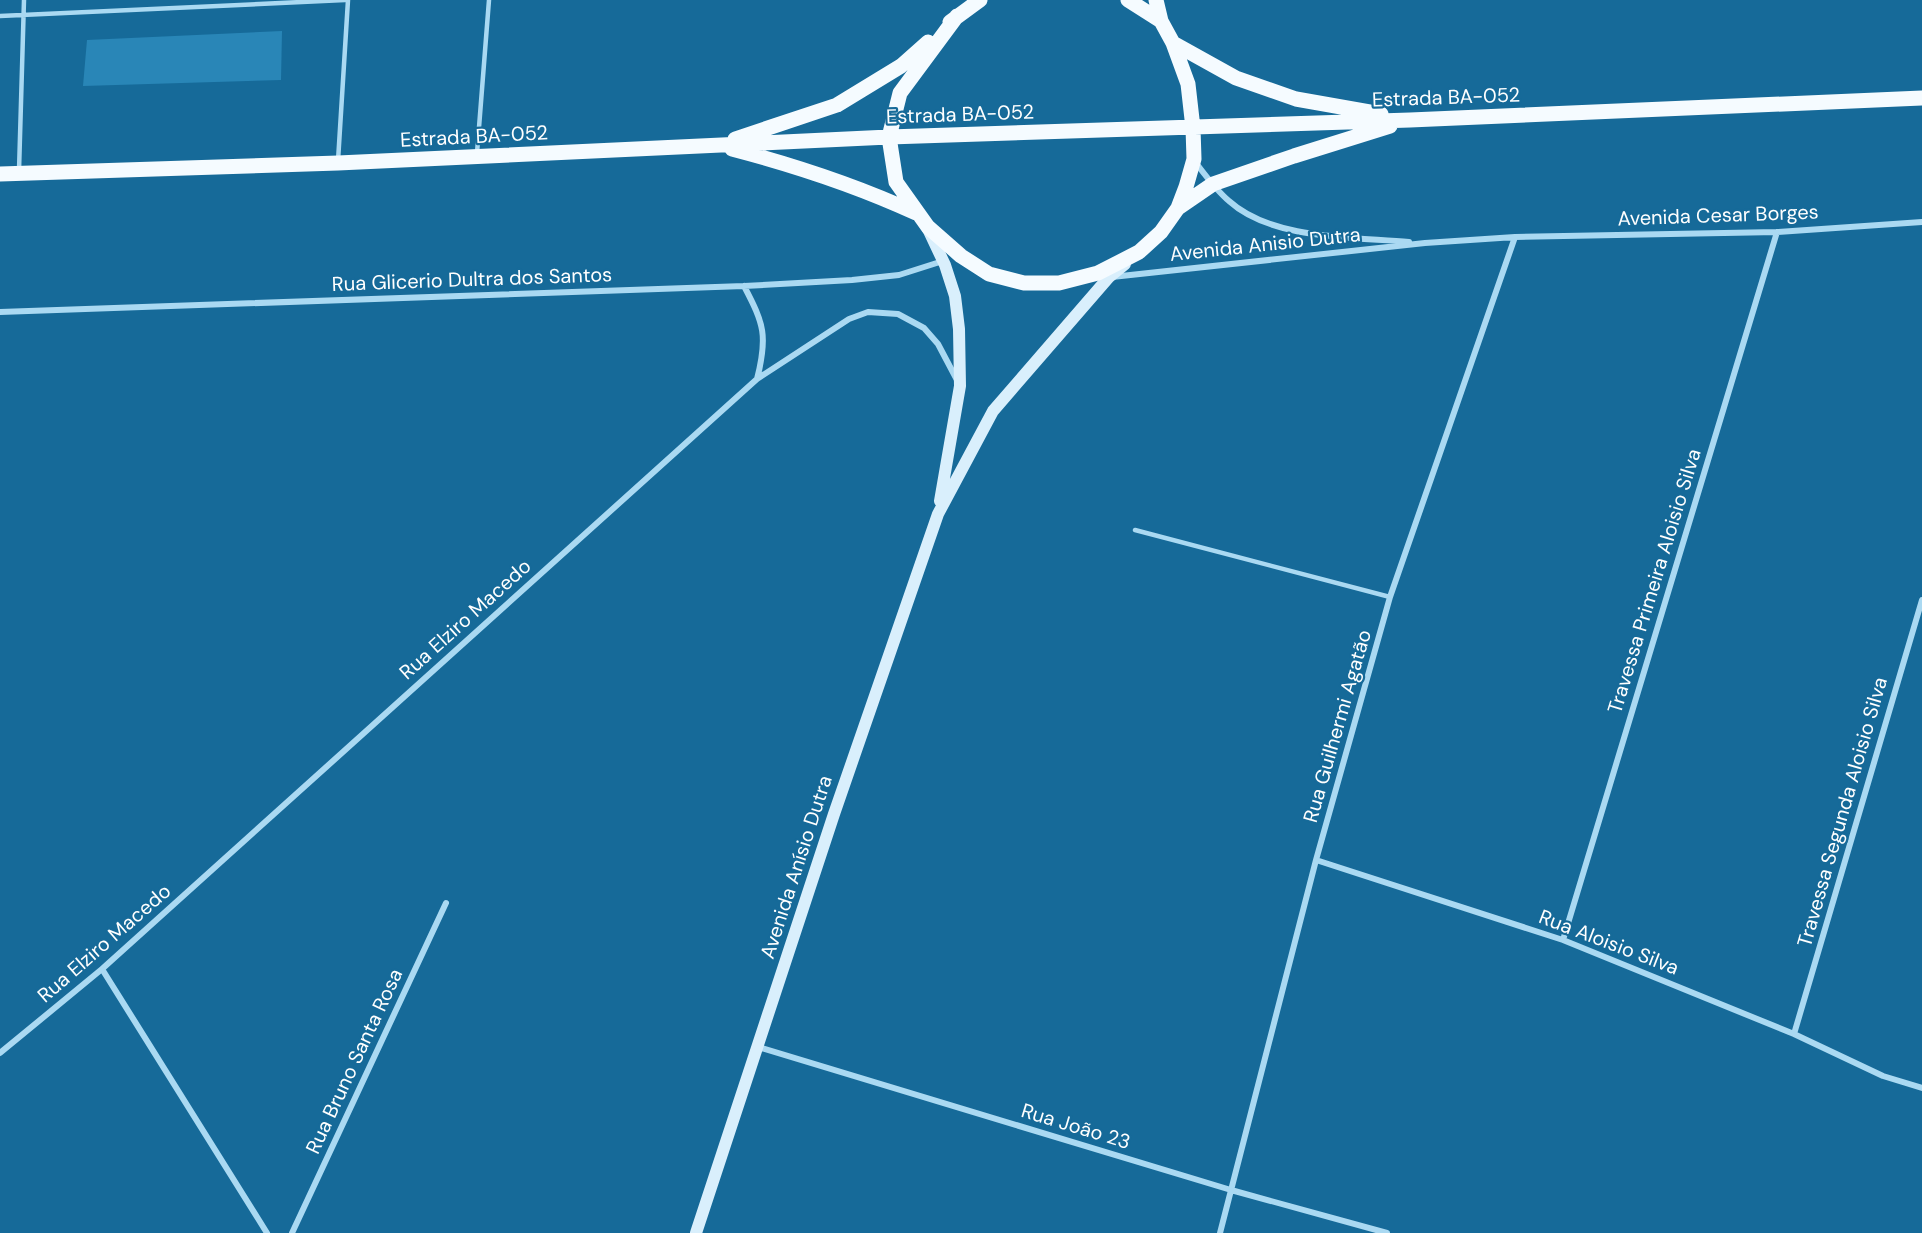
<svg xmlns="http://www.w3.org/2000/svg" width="1922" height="1233" font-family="'DM Sans',sans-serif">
  <rect width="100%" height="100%" fill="#166a99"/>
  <path fill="#2986b7" d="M282,31L281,80L83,86L87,40Z"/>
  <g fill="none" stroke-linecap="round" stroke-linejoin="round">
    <path stroke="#aad9f2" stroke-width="4.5" d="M0,16L345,0
      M477,153L489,0
      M338,161L348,0
      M19,171L24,0
      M1135,530L1390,597"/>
    <path stroke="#aad9f2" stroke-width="6" d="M1196,163C1206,176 1216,190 1229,201C1272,240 1354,237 1409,242
      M1112,277L1425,243L1515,237L1777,232L1922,222
      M744,286C764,324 768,336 757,379
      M0,312L744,286L852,280L899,275L943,261
      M1316,860L1563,940L1794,1034L1883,1076L1922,1088
      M1563,940L1777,232
      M102,969L267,1233
      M1794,1034L1922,600
      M758,1047L1231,1190L1387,1233
      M0,1053L102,969L757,379L849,319L868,312L898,314L924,328L938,344L957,380
      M292,1233L446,903
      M1220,1233L1316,860L1390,597L1515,237"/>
    <path stroke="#d9effc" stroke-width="12" d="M928,229L945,265L955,296L959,329L960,386L940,501
      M696,1233L834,814L938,514L993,411L1109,277L1125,264"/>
    <path stroke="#f5fbff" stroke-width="15" d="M1156,0L1161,21
      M957,16L900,93L889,137L896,182L928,227L961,256L989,274L1024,283H1059L1098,273L1139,252L1161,232L1178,208L1186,187L1194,159L1193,128L1188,84L1173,43L1161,21L1128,0
      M950,22L980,0
      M1173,43L1236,78L1296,99L1381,114
      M735,139L837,105L901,66L928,42
      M732,149C797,166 855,185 916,213
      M0,174L338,163L889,137L1410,120L1922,98
      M1178,208L1213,184L1294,156L1390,126"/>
  </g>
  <g text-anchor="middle" stroke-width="4.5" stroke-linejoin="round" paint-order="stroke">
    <g font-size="20" fill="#fff" stroke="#166a99">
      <text transform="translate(1446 97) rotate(-2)" y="7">Estrada BA-052</text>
      <text transform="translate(960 114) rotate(-2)" y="7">Estrada BA-052</text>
      <text transform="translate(474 136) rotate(-3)" y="7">Estrada BA-052</text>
      <text transform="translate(1718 215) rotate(-2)" y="7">Avenida Cesar Borges</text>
      <text transform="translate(1265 244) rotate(-6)" y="7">Avenida Anisio Dutra</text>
      <text transform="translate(472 279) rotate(-2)" y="7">Rua Glicerio Dultra dos Santos</text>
      <text transform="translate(1654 581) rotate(-73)" y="7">Travessa Primeira Aloisio Silva</text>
      <text transform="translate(465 619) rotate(-42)" y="7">Rua Elziro Macedo</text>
      <text transform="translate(1337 726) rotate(-74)" y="7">Rua Guilhermi Agatão</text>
      <text transform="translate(1842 812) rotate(-74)" y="7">Travessa Segunda Aloisio Silva</text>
      <text transform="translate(796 867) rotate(-72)" y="7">Avenida Anísio Dutra</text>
      <text transform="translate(1609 942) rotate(21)" y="7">Rua Aloisio Silva</text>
      <text transform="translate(104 943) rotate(-41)" y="7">Rua Elziro Macedo</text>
      <text transform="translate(354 1061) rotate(-65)" y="7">Rua Bruno Santa Rosa</text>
      <text transform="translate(1076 1126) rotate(17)" y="7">Rua João 23</text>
    </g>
  </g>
</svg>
